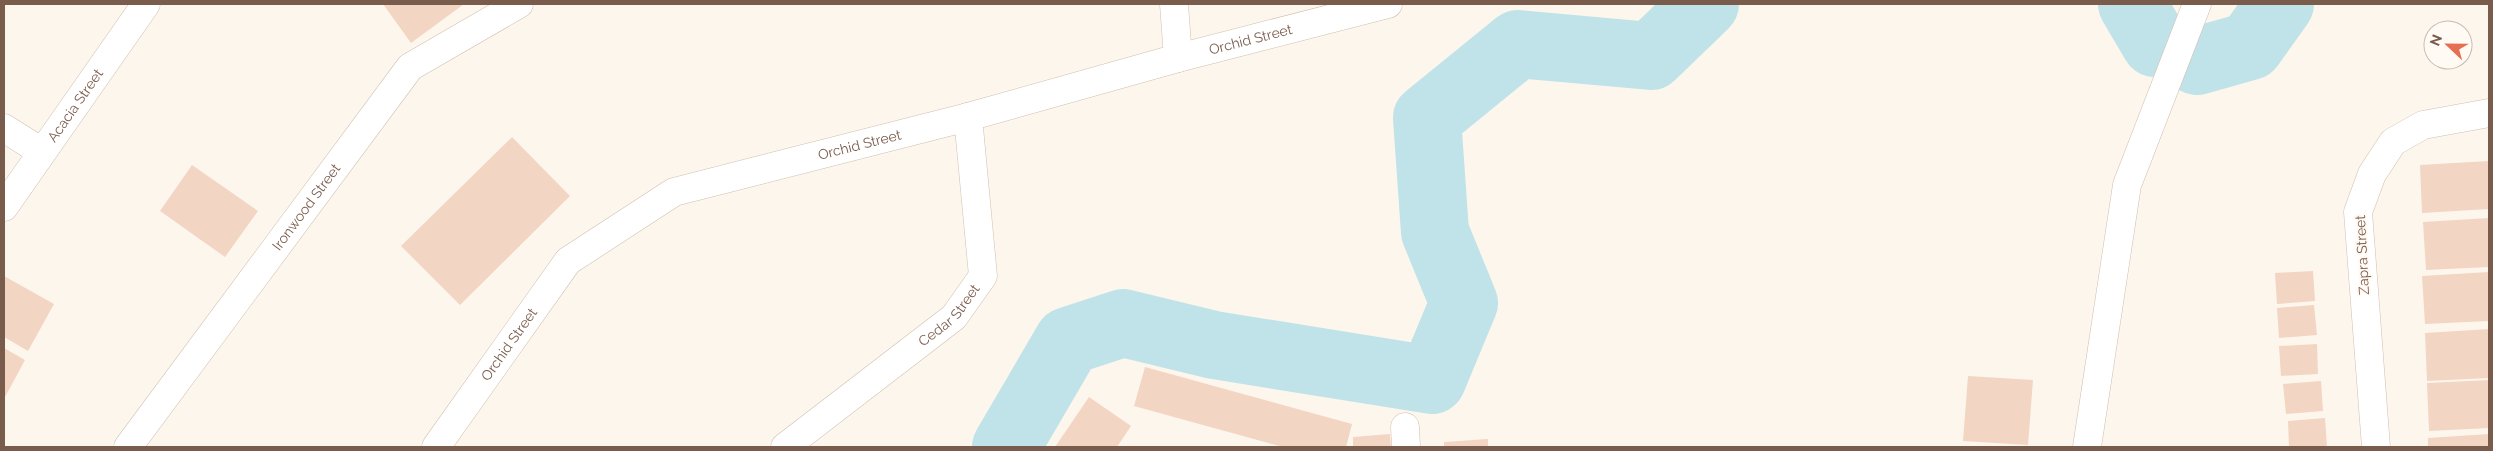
<svg xmlns="http://www.w3.org/2000/svg" width="2493" height="451" font-family="Raleway,sans-serif">
  <rect width="100%" height="100%" fill="#fdf6ec"/>
  <g fill="none" stroke-linecap="round" stroke-linejoin="round">
    <path stroke="#bfe3e8" stroke-width="68" d="M2132,4L2155,43
      M2197,61L2250,46L2280,4
      M1006,447L1068,341L1123,323L1214,345L1432,380L1464,303L1435,232L1427,118L1518,44L1651,56L1705,4"/>
  </g>
  <path fill="#f3d5c3" d="M383,4H464L411,43Z
    M512,137L570,196L460,305L401,246Z
    M2489,161V209L2422,213L2420,165Z
    M192,165L258,211L225,257L160,211Z
    M2489,218V267L2426,270L2423,222Z
    M2313,271L2315,301L2277,304L2275,273Z
    M2489,272V321L2425,324L2422,276Z
    M4,276L54,304L28,351L4,337Z
    M2314,305L2317,335L2279,338L2277,308Z
    M2489,329V378L2427,381L2425,333Z
    M2317,344L2318,374L2281,376L2279,346Z
    M4,348L25,360L4,399Z
    M1145,367L1352,424L1346,447H1283L1134,406Z
    M1968,376L2033,380L2028,445L1963,441Z
    M2489,380V428L2429,431L2427,383Z
    M2321,381L2323,411L2286,414L2283,384Z
    M1089,397L1131,426L1117,447H1055Z
    M2325,418L2327,447H2289L2288,421Z
    M1390,434L1391,447H1353V437Z
    M2489,434V447H2428V438Z
    M1488,439V447H1444V442Z"/>
  <g fill="none" stroke-linecap="round" stroke-linejoin="round">
    <defs>
      <g id="minor">
        <path d="M1174,4L1178,58"/>
        <path d="M4,128L42,152"/>
        <path id="s1" d="M4,207L146,4"/>
        <path d="M1405,427L1406,447"/>
        <path id="s2" d="M128,447L410,67L519,4"/>
        <path id="s3" d="M436,447L568,261L674,192L968,117L1178,58L1388,4"/>
        <path id="s4" d="M785,447L954,317L983,276L968,117"/>
        <path d="M2087,447L2127,185L2197,4"/>
        <path d="M2376,447L2358,212L2372,174L2393,142L2423,125L2489,113"/>
      </g>
    </defs>
    <use href="#minor" stroke="#d1beb0" stroke-width="29"/>
    <use href="#minor" stroke="#fff" stroke-width="28"/>
  </g>
  <g text-anchor="middle" stroke-width="4" stroke-linejoin="round" paint-order="stroke">
    <g font-size="14" fill="#7a5c4d" stroke="#fffaf3">
      <text dy="5" stroke="none"><textPath href="#s3" startOffset="951">Orchid Street</textPath></text>
      <text dy="5" stroke="none"><textPath href="#s1" startOffset="124">Acacia Street</textPath></text>
      <text dy="5" stroke="none"><textPath href="#s3" startOffset="546">Orchid Street</textPath></text>
      <text dy="5" stroke="none"><textPath href="#s2" startOffset="299">Ironwood Street</textPath></text>
      <text transform="translate(2362 255) rotate(-93)" y="5">Zapra Street</text>
      <text dy="5" stroke="none"><textPath href="#s4" startOffset="211">Cedar Street</textPath></text>
      <text dy="5" stroke="none"><textPath href="#s3" startOffset="126">Orchid Street</textPath></text>
    </g>
  </g>
  <rect width="2493" height="451" fill="none" stroke="#7a5c4d" stroke-width="10"/>
  <g transform="translate(2448 45) rotate(292)"><circle r="24" fill="#fffaf3" stroke="#cabbb1"/>
  <path d="M0-4L9 19L0 12L-9 19Z" fill="#e76f51"/>
  <text y="-8" font-size="14" font-weight="bold" text-anchor="middle" fill="#7a5c4d">N</text>
  </g>
</svg>
